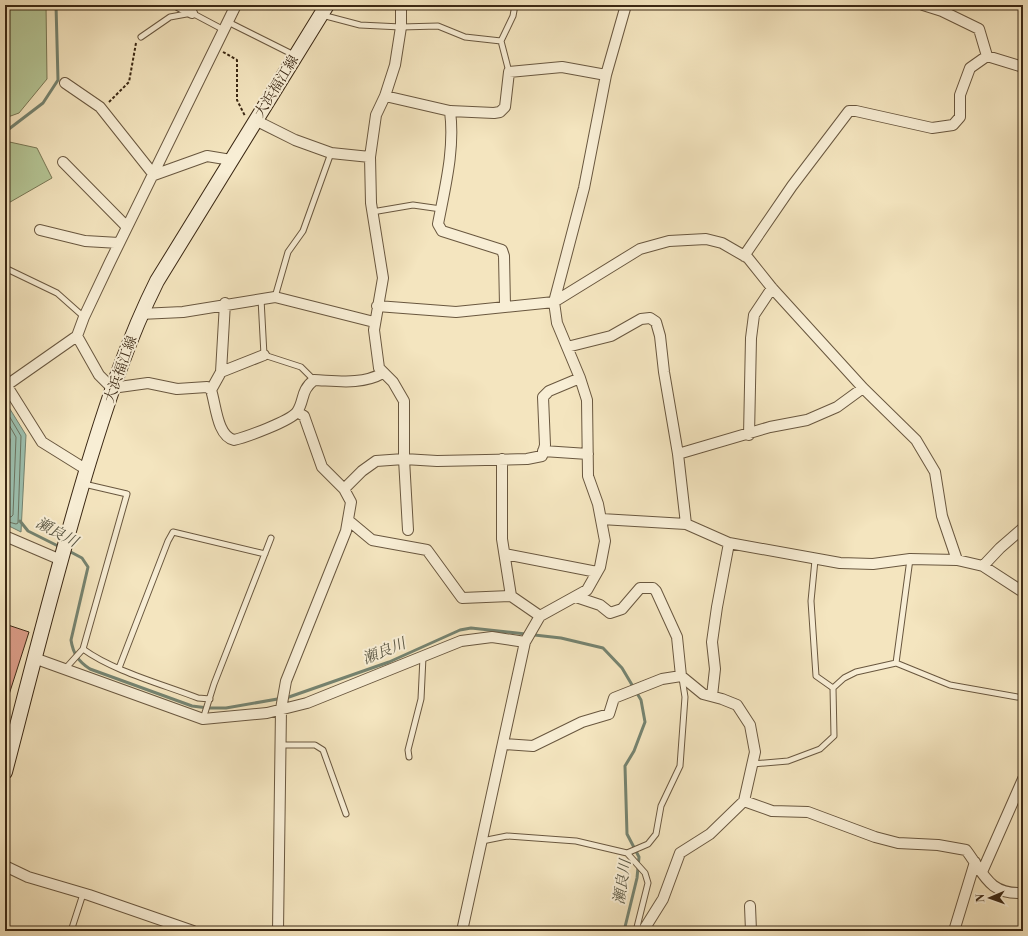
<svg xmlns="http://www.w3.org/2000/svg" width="1028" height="936" font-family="'Libre Bodoni','Noto Serif JP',serif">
  <rect width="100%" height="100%" fill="#f4e5bf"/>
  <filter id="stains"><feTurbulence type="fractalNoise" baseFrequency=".005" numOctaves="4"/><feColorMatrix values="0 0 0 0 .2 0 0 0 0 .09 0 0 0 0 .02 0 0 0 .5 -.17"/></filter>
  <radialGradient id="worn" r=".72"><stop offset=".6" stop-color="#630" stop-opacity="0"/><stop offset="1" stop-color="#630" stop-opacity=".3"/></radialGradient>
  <path fill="#b5c696" stroke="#787755" d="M5,5H46L47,79L19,113L5,118Z
    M5,141L37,148L52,178L5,205Z"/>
  <path fill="#9cbfae" stroke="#758370" d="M5,401L26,435L21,532L5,524Z"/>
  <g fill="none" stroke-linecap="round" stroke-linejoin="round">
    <path stroke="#6c7461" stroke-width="1" d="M5,409L21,436L18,523L16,524L5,521
      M5,418L16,437L13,515L11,517L5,515
      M5,430L10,439L7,508L5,509"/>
    <path stroke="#758370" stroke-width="3" d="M5,132L43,103L58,80L56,5
      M20,521L28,531L60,547
      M67,550L82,558L88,567L71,640C73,654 79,662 90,669L192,706L208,708H226L289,697L389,662L460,630L471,628L561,638L603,648L622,668L641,700L645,722L634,751L625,766L627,834L639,857L637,878L624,931"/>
  </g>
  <path fill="#de9f8b" stroke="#3b2814" d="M5,624L29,632L6,704H5Z"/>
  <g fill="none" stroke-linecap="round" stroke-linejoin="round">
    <defs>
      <path id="service" d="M322,15L360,25L401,27L438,26L465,37L501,41L509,72
        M228,22L294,55
        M141,37L170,17L192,13L224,30
        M501,41L513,16L515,5
        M372,212L413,205L441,209
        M5,268L57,293L84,317
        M275,297L288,252L303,231L331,153
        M261,299L264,355L301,367L314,380
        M815,560L811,601L816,676L833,688
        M83,649C113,671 162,684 198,698L210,699
        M896,663L910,559
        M119,668L168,541L173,532L265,554
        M65,669L83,649L127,494L84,484
        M203,719L214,684L271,538
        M280,745H315L323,750L346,814
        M409,757L408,750L421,699L423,657
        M752,764L788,761L820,749L834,736L833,688L844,678L856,672L896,663L950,685L1023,698
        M482,841L507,836L576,841L627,853L645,873L648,883L636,931
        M627,853L648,844L656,834L661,806L680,766L685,697L682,678
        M71,931L83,894"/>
      <path id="minor" d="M178,5L192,13
        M236,5L110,262L84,317L77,336L99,375L112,388L148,383L177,389L207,387L211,390C216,405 217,436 234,440C247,437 290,421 297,412C305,400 300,391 314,380C338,381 362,385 383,373
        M401,5V27L395,65L385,96L376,115L370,157L371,203L383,278L374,330L379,368L393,382L404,401V459L408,530
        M923,5L942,11L979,29L987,56
        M65,83L100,107L154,175L207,156L231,160
        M385,96L450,111L494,113L500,112L505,107L509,72L562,67L606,75
        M450,111C455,149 445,187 438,224L442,231L502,250L504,256L505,306
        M255,120L295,140L331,153L370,157
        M63,162L127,227
        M40,230L85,241L119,243
        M744,256L792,186L849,111H856L932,128L953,125L960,117V95L970,68L987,56L1023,67
        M377,306L456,312L554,302L640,249L669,241L706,239L722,243L748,258L772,288L863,388L916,440L935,472L942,516L957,560
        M140,314L183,312L275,297L374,322
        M567,347L611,336L641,319L650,318L656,322L660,336L664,372L678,454L686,524
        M221,372L264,355
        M5,383L42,442L87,470
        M7,385L77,336
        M211,390L221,372L225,303
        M749,435L751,338L754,315L772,288
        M543,451L588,454
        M678,454L770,427L807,420L837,407L863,388
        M502,459V539L511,596
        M344,489L362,471L376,461L404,459L437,461L527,459L542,456L545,445L543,397L549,391L580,378
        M601,519L686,524L729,543L840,563L873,564L910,559L957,560L983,566L1023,592
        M348,520L372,540L427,550L462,598L511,596L540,616
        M5,536L61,560
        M505,554L597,572
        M983,566L1000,548L1023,528
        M576,597L600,605L610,613L622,609L640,588H653L656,591L677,637L681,676L703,694L722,699L737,705L750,725L755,752L744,801L710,834L680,853L663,899L643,931
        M34,658L203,719L267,713L307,703L461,641L492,637L525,642
        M712,696L715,669L712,642L717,607L729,543
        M504,744L533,746L582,722L609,714L614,698L662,679L681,676
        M744,801L772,811L808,812L875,837L898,843L938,845L966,850C984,874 989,895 1023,893
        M5,866L28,877L89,895L193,931
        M982,872L1023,779
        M750,906L751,931
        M278,931L281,709L286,681L346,531L351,502L344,489L322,467L304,416L297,412
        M462,931L525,642L540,616L587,590L600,567L605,541L598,504L588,476L587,400L580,378L557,323L554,302L584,188L606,75L626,5
        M954,931L975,862"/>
      <path id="secondary" d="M5,772C32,668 58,564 89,462C108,400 128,339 157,281L327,5"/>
    </defs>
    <use href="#service" stroke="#69573f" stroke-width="7"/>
    <use href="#minor" stroke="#69573f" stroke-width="12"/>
    <use href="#secondary" stroke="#3b2814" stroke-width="16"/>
    <path stroke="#3b2814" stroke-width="2" stroke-dasharray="3 2" stroke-linecap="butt" d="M223,52L237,60V100L245,116
      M109,102L129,82L136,43"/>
    <use href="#service" stroke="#f8eed5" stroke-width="5"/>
    <use href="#minor" stroke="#f8eed5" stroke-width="10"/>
    <use href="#secondary" stroke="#f8eed5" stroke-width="14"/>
  </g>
  <g text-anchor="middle" stroke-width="4" stroke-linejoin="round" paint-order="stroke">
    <g font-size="14" fill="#3b2814" stroke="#f8eed5">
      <text transform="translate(276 86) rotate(-58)" y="5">大浜福江線</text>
      <text transform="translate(120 369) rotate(-70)" y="5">大浜福江線</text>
    </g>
    <g font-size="15" font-style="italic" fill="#585542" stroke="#f8eed5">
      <text transform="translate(57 532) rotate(28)" y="5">瀬良川</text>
      <text transform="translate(384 651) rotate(-22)" y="5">瀬良川</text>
      <text transform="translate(622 882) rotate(-81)" y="5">瀬良川</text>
    </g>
  </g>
  <rect width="1028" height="936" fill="none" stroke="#f4e5bf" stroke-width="20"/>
  <rect x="6" y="6" width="1016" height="924" fill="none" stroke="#3b2814" stroke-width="2"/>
  <rect x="10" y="10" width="1008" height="916" fill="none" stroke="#3b2814"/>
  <g transform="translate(990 898) rotate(268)" stroke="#f8eed5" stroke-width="3" paint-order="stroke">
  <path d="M0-3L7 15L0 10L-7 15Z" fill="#3b2814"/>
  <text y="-6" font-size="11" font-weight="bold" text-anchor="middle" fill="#3b2814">N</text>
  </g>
  <rect width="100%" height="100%" filter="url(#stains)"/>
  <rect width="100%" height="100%" fill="url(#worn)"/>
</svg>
